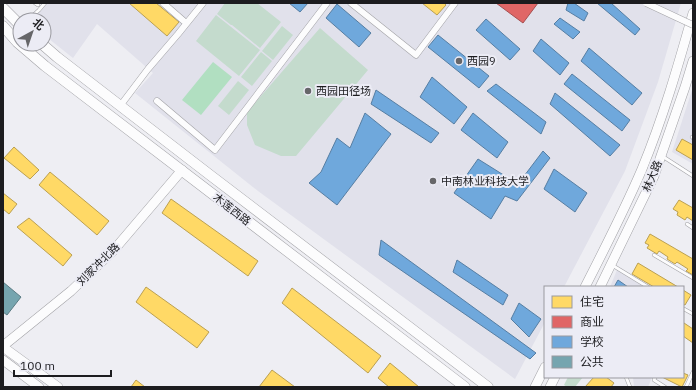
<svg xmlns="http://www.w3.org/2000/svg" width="696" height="390" font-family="'IBM Plex Sans','Noto Sans SC',sans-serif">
  <rect width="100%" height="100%" fill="#eeeef3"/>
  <path fill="#e1e1eb" d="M47,3H681L658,82L625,171L564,287H545V322L515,379L258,191L135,93L153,73L97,24L73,58L44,35V20H30L37,15Z
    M693,87V164L672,152Z
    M617,270L644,287H610Z
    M633,377H652L648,387H634Z"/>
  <path fill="#c4dbcd" d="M225,3H257L281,22L260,48L232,25H231L217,14Z
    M216,15L260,50L239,76L196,41Z
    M282,26L293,35L273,60L262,51Z
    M320,28L368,70L296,156H281L255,145L247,125V112Z
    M261,52L272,61L252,86L241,77Z
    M238,81L249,90L229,115L218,106Z
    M568,377H583L575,387H567L564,385Z"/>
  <path fill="#b1dfc1" d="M213,62L232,77L201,115L182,100Z"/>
  <path fill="#ffd966" stroke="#bba051" d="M129,3H156L179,22L167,36Z
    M422,3H444L446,5L437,15Z
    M682,139L693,145V160L676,150Z
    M14,147L39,170L30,179L4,158Z
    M50,172L109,221L97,235L39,185Z
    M3,193L17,204L9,214L3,209Z
    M171,199L258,261L248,276L162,213Z
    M679,200L693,208V221L687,217L685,220L677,215L678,212L673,209Z
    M29,218L72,255L63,266L17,227Z
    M650,234L693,259V275L686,271L688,269L677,262L675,264L667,259L668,257L659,251L657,254L647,248L649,245L645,243Z
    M638,263L678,287H654L632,274Z
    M146,287L209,332L197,348L136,302Z
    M292,288L381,356L368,373L282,303Z
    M683,290L691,295L685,305L683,304Z
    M684,323L693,329V343L683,336V325Z
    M390,363L419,387H389L378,378Z
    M272,370L295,387H259Z
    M683,373L688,375L682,387L662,377H683Z
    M594,377H606L614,383L611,387H585Z
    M136,380L145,387H131Z"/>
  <path fill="#e06666" stroke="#a55051" d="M496,3H538L523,23Z"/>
  <path fill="#6fa8dc" stroke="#567ea3" d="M289,3H308L300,12Z
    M568,3H574L588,13L584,21L566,10Z
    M597,3H611L640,29L635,35Z
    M337,4L371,33L359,47L326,18Z
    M560,18L580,32L573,39L554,24Z
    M486,19L520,49L510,60L476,30Z
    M438,35L489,76L479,88L428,47Z
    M541,39L569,63L560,75L533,51Z
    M589,48L642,93L632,105L581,61Z
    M572,74L630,120L622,131L564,84Z
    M432,77L467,107L454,124L420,97Z
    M496,84L546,122L541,134L487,91Z
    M376,90L439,133L431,143L371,104Z
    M555,93L620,145L610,156L550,104Z
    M365,113L391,134L337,205L309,183L321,172L337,138L350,148Z
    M473,113L508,142L497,158L461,130Z
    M543,151L550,158L517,201L505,196L491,219L454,193L478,159L518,184Z
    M554,169L587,193L575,212L544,189Z
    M381,240L536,353L530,359L379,255Z
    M457,260L508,295L503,305L453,272Z
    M618,280L628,287H614Z
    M519,303L541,319L529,337L511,319Z"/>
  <path fill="#76a5af" stroke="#5b7c84" d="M3,282L21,297L7,315L3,312Z"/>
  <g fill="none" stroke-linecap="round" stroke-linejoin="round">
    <defs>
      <path id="lane" d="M35,3L38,5
        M28,20L39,10L45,3
        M692,137L693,138
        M662,156L693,176
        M687,224L693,228
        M654,255L693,278
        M612,265L648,287
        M684,309L693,314
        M626,377L630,387
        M655,377L654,380L665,387
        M686,387L693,372"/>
      <path id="street" d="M163,3L186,23
        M351,3L416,55L455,3
        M157,101L215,150L327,3
        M120,106L148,69L178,34L203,3"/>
      <path id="secondary" d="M585,287C605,248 625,209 642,169C663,118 678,66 693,13
        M600,287L654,176L685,87L693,61
        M3,346L71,291L113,251L182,170
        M3,347L58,387
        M3,360L39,387
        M535,387L545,367
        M550,387L555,377"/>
      <path id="primary" d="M3,8L20,25
        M3,26L17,42L45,66L465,387
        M42,44L57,57L210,175L488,387"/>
    </defs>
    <use href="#lane" stroke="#a2a2a6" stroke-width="4"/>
    <use href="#street" stroke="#a2a2a6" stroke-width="7"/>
    <use href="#secondary" stroke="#a2a2a6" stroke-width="10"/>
    <use href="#primary" stroke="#a2a2a6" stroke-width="11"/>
    <use href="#lane" stroke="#fcfcfd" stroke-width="3"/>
    <use href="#street" stroke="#fcfcfd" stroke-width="6"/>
    <use href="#secondary" stroke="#fcfcfd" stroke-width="9"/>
    <use href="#primary" stroke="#fcfcfd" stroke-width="10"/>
    <defs>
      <path id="street-bridge" d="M646,3L693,25"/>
    </defs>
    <use href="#street-bridge" stroke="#a2a2a6" stroke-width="7" stroke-linecap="butt"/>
    <use href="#street-bridge" stroke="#fcfcfd" stroke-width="6"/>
  </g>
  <g fill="#666669" stroke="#ececf5" stroke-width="1.5">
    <circle cx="459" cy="61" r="4"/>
    <circle cx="308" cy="91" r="4"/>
    <circle cx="433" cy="181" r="4"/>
  </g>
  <g text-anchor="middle" stroke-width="4" stroke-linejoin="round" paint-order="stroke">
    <g font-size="11" fill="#1c1c1f" stroke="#ececf5" text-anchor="start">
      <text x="467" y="65">西园9</text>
      <text x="316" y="95">西园田径场</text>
      <text x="441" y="185">中南林业科技大学</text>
    </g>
    <g font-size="11" fill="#1c1c1f" stroke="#ececf5">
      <text transform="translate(652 176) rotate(-67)" y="4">林大路</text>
      <text transform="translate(232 209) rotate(38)" y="4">木莲西路</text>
      <text transform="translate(98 264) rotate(-45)" y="4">刘家冲北路</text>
    </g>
  </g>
  <rect width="696" height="390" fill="none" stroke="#1c1c1f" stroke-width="8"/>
  <rect x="544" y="286" width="140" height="92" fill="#ececf5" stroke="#99999f"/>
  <rect x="552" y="296" width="20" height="12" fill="#ffd966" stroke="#99999f"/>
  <text x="580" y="306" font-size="12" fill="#1c1c1f">住宅</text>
  <rect x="552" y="316" width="20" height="12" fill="#e06666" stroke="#99999f"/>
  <text x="580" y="326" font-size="12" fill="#1c1c1f">商业</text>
  <rect x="552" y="336" width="20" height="12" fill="#6fa8dc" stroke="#99999f"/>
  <text x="580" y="346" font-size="12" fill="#1c1c1f">学校</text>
  <rect x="552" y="356" width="20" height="12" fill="#76a5af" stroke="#99999f"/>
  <text x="580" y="366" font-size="12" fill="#1c1c1f">公共</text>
  <g transform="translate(32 32) rotate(40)"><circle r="19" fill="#ececf5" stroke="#99999f"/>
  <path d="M0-3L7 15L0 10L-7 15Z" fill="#666669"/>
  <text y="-6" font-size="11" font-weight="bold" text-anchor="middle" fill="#1c1c1f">北</text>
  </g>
  <path d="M14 370v6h97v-6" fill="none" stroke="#1c1c1f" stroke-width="2"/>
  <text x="20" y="370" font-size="12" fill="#1c1c1f" stroke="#ececf5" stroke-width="3" paint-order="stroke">100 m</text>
</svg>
